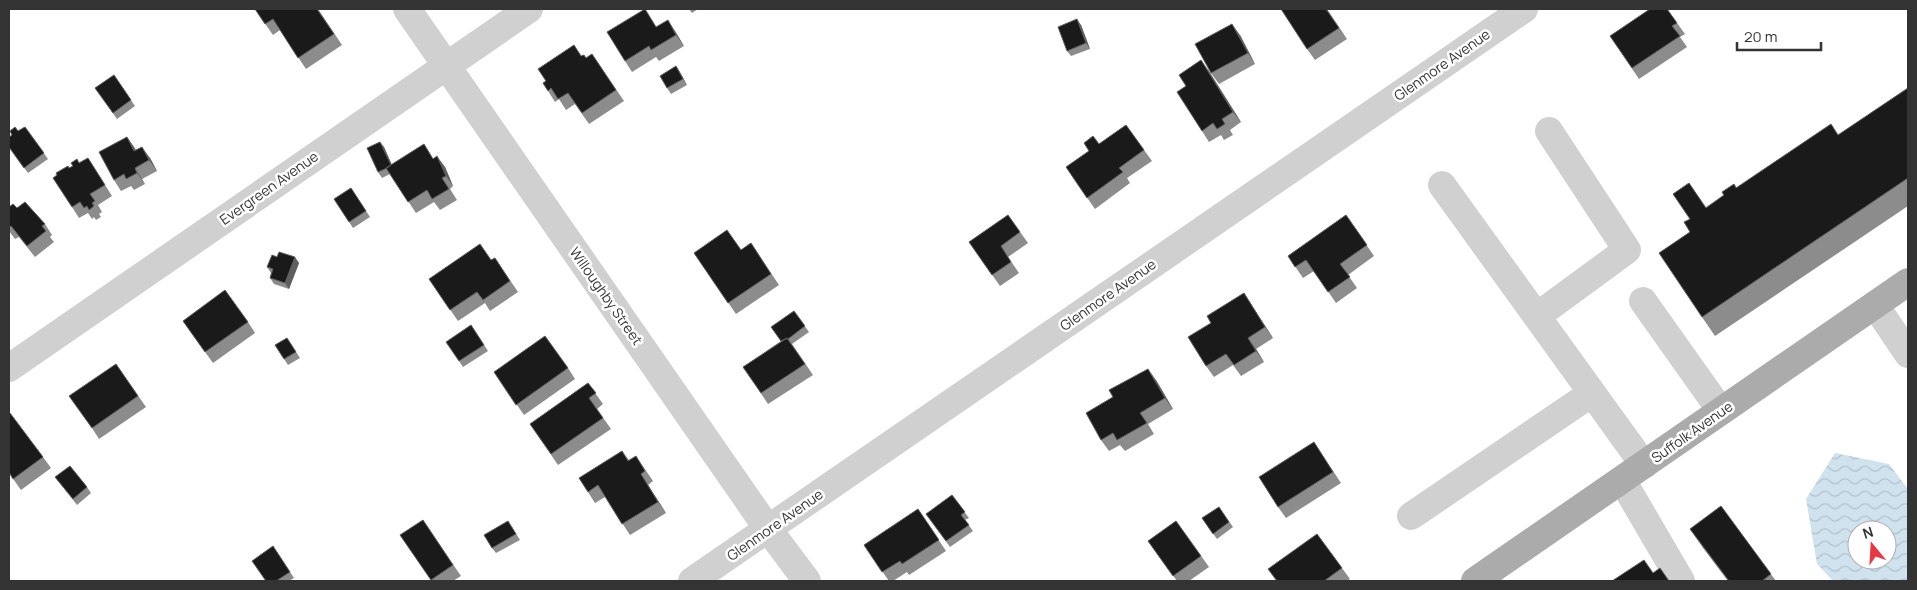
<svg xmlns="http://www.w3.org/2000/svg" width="1917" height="590" font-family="Manrope,sans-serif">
  <defs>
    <pattern id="water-waves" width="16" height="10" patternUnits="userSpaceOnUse" patternTransform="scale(1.25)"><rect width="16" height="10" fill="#cfe2ee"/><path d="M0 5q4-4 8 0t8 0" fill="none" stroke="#b2c2cd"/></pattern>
  </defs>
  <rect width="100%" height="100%" fill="#fff"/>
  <path fill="url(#water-waves)" fill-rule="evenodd" d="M1835,453L1889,464L1908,489V581H1833L1817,564L1806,499ZM1857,530H1887V560H1857Z"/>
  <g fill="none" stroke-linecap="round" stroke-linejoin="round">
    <path stroke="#d0d0d0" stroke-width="28" d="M407,9L768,529L807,581
      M1442,185L1644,465
      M1643,301L1721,411
      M1875,305L1908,354
      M1537,316L1627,250L1549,131
      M9,368L529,9
      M1622,480L1681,581
      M1411,516L1592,393
      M692,581L1524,9"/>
    <path stroke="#ababab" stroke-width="28" d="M1475,581L1908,282"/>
  </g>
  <path fill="#8c8c8c" d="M255,9H318L342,45L306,69L280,30L273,35Z
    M689,9H698L692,13Z
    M1327,9L1347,39L1315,60L1307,49Z
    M1667,9L1685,34L1680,37L1687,47L1639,79L1610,36Z
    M652,20L656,27L675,31L684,46L659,61L656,57L632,72L625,61Z
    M1081,25L1090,49L1071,56L1067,51Z
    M1240,35L1255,64L1219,84L1211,73Z
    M592,54L624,101L589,124L575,104L566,110L559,99L555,102L543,83L581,56L586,58Z
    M1201,60L1241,122L1230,130L1233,135L1224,140L1221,135L1209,142L1202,131L1186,86Z
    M676,66L687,85L671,94L667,88Z
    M114,75L135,106L117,119L95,88Z
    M1908,88V206L1715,336L1702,317L1690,232L1706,207L1724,195L1734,184L1737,188L1838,135Z
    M1126,125L1152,161L1127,178L1130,183L1095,209L1066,167Z
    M25,127L48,159L28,173L9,147L18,131Z
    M127,137L136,150L150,158L157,171L142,179L145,184L134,190L131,186L121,191L114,180Z
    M380,142L384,147L392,165L434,159L445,167L453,186L450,189L457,200L440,210L434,202L416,213L390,174L382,178L378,172Z
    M88,158L112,196L98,205L102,212L99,214L101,217L96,220L94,217L92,219L88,213L79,218L72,207L70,168Z
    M351,188L370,217L353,228L334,199Z
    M9,207L17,208L45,224L52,235L50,237L54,242L35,257L19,237L15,239L9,231Z
    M1008,215L1028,243L1008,257L1019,273L1000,286L969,242Z
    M1346,215L1374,256L1348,275L1357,288L1336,303L1314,271L1303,278L1288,256Z
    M751,243L779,285L736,314L694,253L741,250Z
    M277,257L299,263L289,289L274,284L270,278L271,273L267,267Z
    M495,258L518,292L490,311L485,303L458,321L429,279L491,260Z
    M1244,293L1273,338L1256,349L1264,362L1241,376L1233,365L1214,377L1206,366L1211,323Z
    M794,311L809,332L792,344L813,375L768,404L743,367L781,341Z
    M183,321L248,322L255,333L213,363Z
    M471,325L488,351L463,367L459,361Z
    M287,338L300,358L288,365L275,345Z
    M116,364L146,407L99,439L92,428Z
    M568,368L575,379L524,415L494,372Z
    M1156,380L1173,409L1148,424L1154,434L1125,451L1120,445L1109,451L1101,440Z
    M588,383L603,404L597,409L611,429L558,465L530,424Z
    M9,414L43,457L51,468L21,490L9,473Z
    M1314,442L1341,483L1286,518L1278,507Z
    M622,451L629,460L636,456L653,481L648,485L666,513L630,535L605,497L595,503L588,492Z
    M55,477L87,487L91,493L77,505Z
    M952,495L969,518L965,520L973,531L950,547L926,514Z
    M1721,506L1776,581H1728L1703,548L1690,529Z
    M1219,507L1233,527L1217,539L1202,518Z
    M918,509L946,551L909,575L907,572L893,581H889L864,545Z
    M423,520L461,576L453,581H432L400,535Z
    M1176,521L1209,567L1189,581H1177L1148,541Z
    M512,527L520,540L496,553L492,548Z
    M1317,534L1350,579L1347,581H1277Z
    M273,546L294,578L289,581H266Z"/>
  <path fill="#5f5f5f" d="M1077,19L1081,25L1090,49L1086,43Z
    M668,20L675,31L684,46L676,35Z
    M1232,24L1240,35L1255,64L1248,53Z
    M1201,60L1209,71L1241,122L1233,112Z
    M676,66L680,72L687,85L683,79Z
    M127,137L134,147L142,162L134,151Z
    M380,142L384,147L395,172L391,166Z
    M142,147L150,158L157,171L149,160Z
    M437,156L445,167L453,186L446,176Z
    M135,168L142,179L145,184L137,173Z
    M295,257L299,263L289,289L285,283Z
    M1244,293L1251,304L1273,338L1265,327Z
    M1248,338L1256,349L1264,362L1256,351Z
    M1148,369L1156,380L1173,409L1165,398Z
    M641,474L648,485L666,513L658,502Z"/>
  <path fill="#1a1a1a" stroke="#5f5f5f" d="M255,9H317L334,34L298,58L273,19L265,24Z
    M645,9L656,27L668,20L676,35L651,50L649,46L625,61L607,32Z
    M1281,9H1326L1339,28L1307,49Z
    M1650,9H1663L1664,10L1667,9L1677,23L1672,26L1680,36L1632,68L1610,36Z
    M1077,19L1086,43L1067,51L1058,27Z
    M1232,24L1248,53L1211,73L1195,44Z
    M574,45L581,56L584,55L586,58L592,54L616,90L582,113L568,93L558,99L551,88L548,91L543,83L546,81L538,69Z
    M1201,60L1233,112L1222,119L1225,124L1217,129L1213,123L1202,131L1177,92L1186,86L1179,75Z
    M676,66L683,79L667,88L660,76Z
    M114,75L131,100L113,113L95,88Z
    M1908,88V178L1702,317L1659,253L1690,232L1684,222L1690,219L1673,194L1689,183L1706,208L1724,195L1722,192L1734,184L1736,188L1831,124L1838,135Z
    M1126,125L1144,150L1119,168L1123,172L1087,198L1066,167L1089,151L1084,143L1093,136L1099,144Z
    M15,127L18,131L25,127L44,153L24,168L9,147V137L12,135L10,131Z
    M127,137L134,151L142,147L149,160L135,168L137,173L126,179L124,174L114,180L99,152Z
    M380,142L391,165L387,168L378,172L367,148Z
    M424,144L433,159L437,156L446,176L442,178L449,189L432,199L427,190L408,202L386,168Z
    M88,158L105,185L90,194L95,201L92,203L94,206L89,210L87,206L84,208L80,202L72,207L53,178L57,175L56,173L68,166L69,168L73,166L71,163L77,159L79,163Z
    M351,188L366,211L349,222L334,199Z
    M25,202L45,224L42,226L46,231L27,246L11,226L9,228V207L13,204L17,208Z
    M1008,215L1020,232L1001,246L1011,262L992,275L969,242Z
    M1346,215L1367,245L1340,264L1350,277L1328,292L1306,260L1295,267L1288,256Z
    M727,230L741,250L751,243L771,274L728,303L694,253Z
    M480,244L491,260L495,258L510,281L483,300L477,292L450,310L429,279Z
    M279,252L295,257L285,283L270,278L273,269L267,267L272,255L277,257Z
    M225,290L248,322L205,352L183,321Z
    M1244,293L1265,327L1248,338L1256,351L1234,365L1226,354L1206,366L1188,337L1211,323L1207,316Z
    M794,311L805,326L788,339L787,338L781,341L771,327Z
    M471,325L484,345L459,361L446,342Z
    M545,336L568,368L516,405L494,372Z
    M287,338L296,352L284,359L275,345Z
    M787,338L805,364L761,393L743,367Z
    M116,364L138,396L92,428L69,396Z
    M1148,369L1165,398L1140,413L1147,423L1117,440L1113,433L1101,440L1086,413L1113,397L1109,390Z
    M588,383L596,393L589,398L603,418L551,454L530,424Z
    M10,413L43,457L13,479L9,472V414Z
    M1314,442L1333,472L1278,507L1259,477Z
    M622,451L628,461L636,456L645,471L641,474L658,502L622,524L598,485L588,492L579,478Z
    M70,466L87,487L73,499L55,477Z
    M952,495L965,512L961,515L969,525L946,541L926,514Z
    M1721,506L1771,574L1762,581H1729L1690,529Z
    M1219,507L1229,522L1213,534L1202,518Z
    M918,509L939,540L902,564L900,561L882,572L864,545Z
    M423,520L453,565L431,580L400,535Z
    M508,521L516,534L492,548L484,535Z
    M1176,521L1201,556L1173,576L1148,541Z
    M1317,534L1342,568L1324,581H1277L1268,569Z
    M273,546L290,572L276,581H266L252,561Z
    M1644,560L1653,573L1660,568L1669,581H1612Z"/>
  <g text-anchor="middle" stroke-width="5" stroke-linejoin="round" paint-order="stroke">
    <g font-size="14" fill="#333" stroke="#fff">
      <text transform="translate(1442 65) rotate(-35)" y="5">Glenmore Avenue</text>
      <text transform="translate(269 188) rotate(-35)" y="5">Evergreen Avenue</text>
      <text transform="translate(1108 295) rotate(-35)" y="5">Glenmore Avenue</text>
      <text transform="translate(606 296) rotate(55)" y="5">Willoughby Street</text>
      <text transform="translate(1692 432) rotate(-35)" y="5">Suffolk Avenue</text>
      <text transform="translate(775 525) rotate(-35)" y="5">Glenmore Avenue</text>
    </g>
  </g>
  <rect width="1917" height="590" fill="none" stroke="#333333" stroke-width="20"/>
  <g transform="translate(1872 545) rotate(342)"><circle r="24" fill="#ffffff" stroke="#adadad"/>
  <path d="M0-4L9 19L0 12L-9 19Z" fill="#e63946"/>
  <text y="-8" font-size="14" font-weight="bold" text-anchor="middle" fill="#333333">N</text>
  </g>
  <path d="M1737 42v8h84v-8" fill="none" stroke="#333333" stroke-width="2.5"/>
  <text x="1744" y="42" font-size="15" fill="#333333" stroke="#ffffff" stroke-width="4" paint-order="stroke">20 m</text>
</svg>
